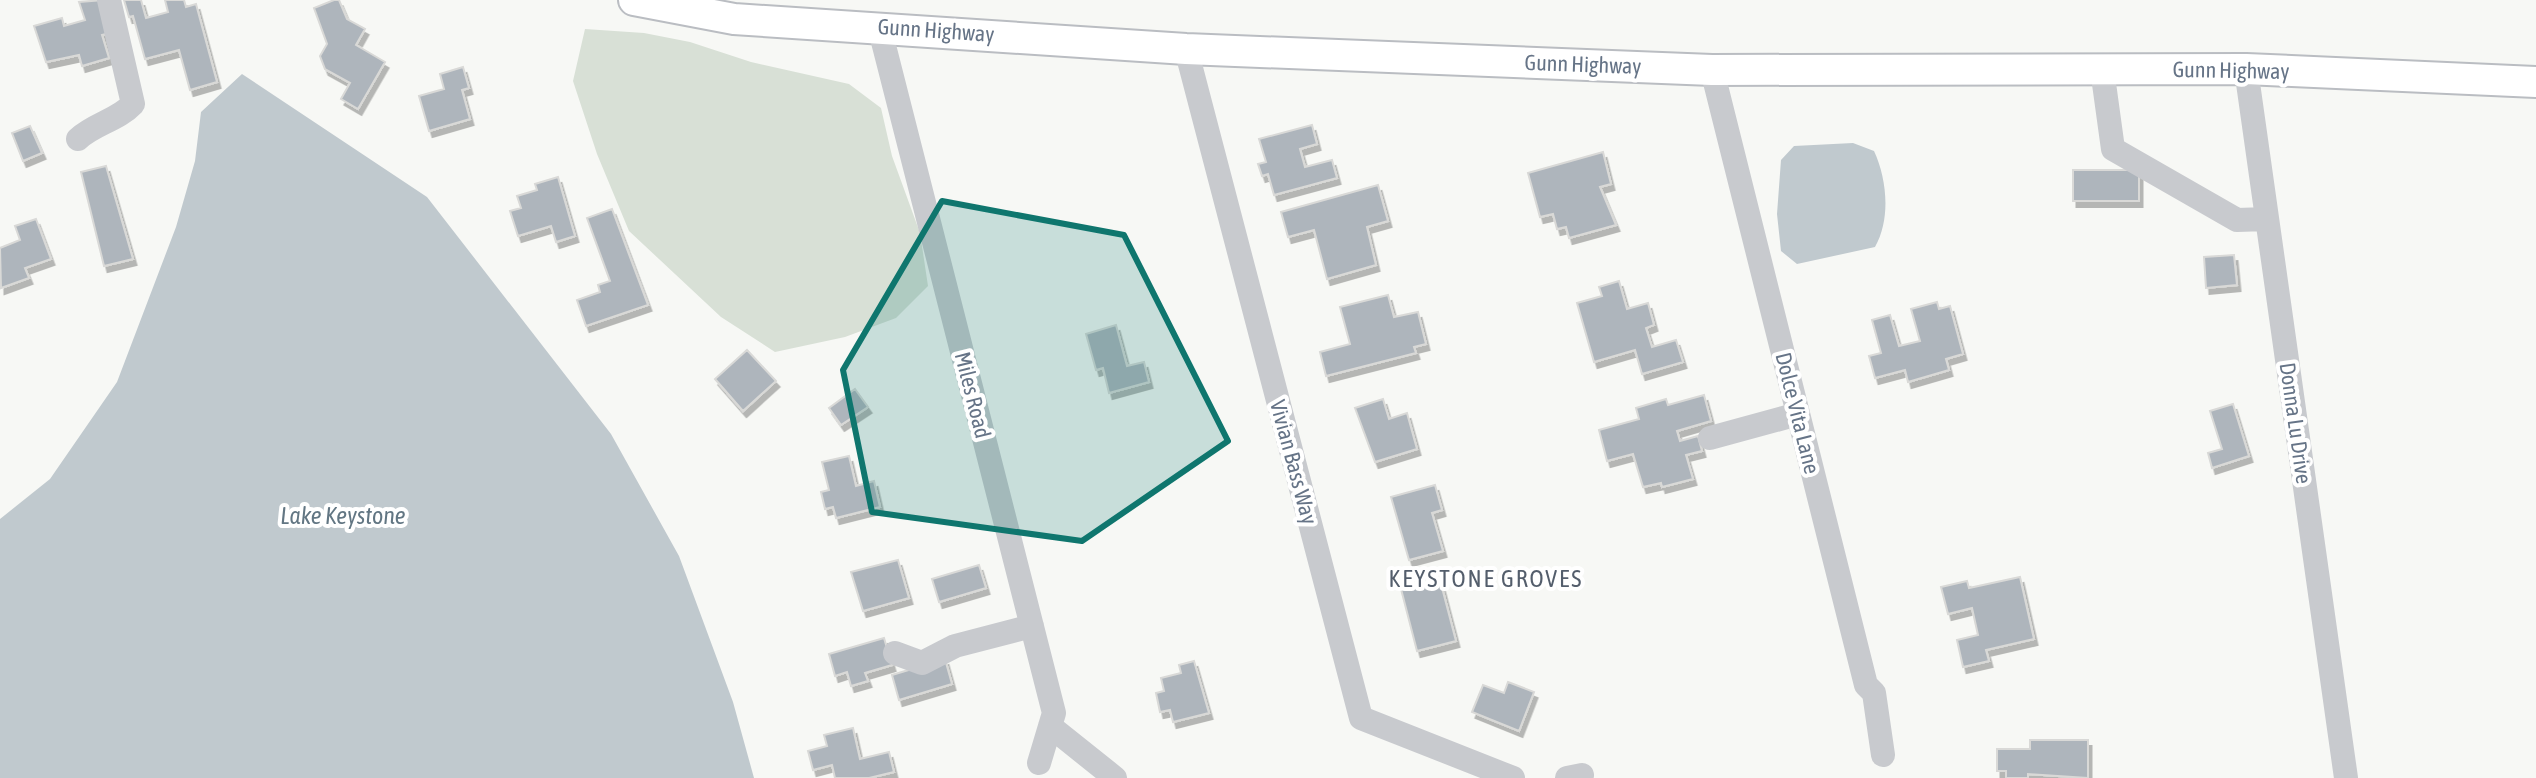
<svg xmlns="http://www.w3.org/2000/svg" width="2536" height="778" font-family="'Asap Condensed',sans-serif">
  <defs>
    <filter id="shadow"><feDropShadow dx="3.5" dy="6" stdDeviation="0" flood-color="#0004"/></filter>
  </defs>
  <rect width="100%" height="100%" fill="#f7f8f5"/>
  <path fill="#d8e0d6" d="M585,29L644,33L690,42L751,62L849,84L881,108L892,156L920,233L928,286L896,318L845,337L775,352L721,317L629,231L597,154L573,81Z"/>
  <path fill="#c0c9ce" d="M242,74L427,197L611,434L679,556L733,702L754,778H0V519L50,479L117,382L176,227L195,161L201,112Z
    M1853,143L1874,151C1887,179 1891,219 1875,247L1797,264L1781,251L1777,214L1781,160L1794,146Z"/>
  <path fill="#aeb5bc" stroke="#d9d9d7" stroke-width="2" filter="url(#shadow)" d="M104,0L114,32L102,35L109,58L82,66L79,55L46,62L34,26L62,18L64,26L85,20L79,2Z
    M124,0H141L146,18L168,12L165,0H184L186,7L196,4L217,82L190,90L179,50L145,59L133,16L129,17Z
    M334,0H339L347,19L365,29L356,45L385,62L358,109L341,99L350,83L325,69L320,56L327,44L314,8Z
    M463,67L469,88L462,90L470,119L429,131L419,96L444,89L440,74Z
    M1312,125L1317,144L1300,149L1305,167L1332,160L1337,178L1274,195L1268,174L1262,176L1258,164L1266,162L1259,139Z
    M30,126L42,153L23,161L12,133Z
    M1603,152L1611,184L1600,187L1616,225L1569,238L1566,227L1557,229L1553,214L1540,217L1528,173Z
    M106,166L133,259L104,266L81,172Z
    M2073,170H2139V201H2073Z
    M558,177L575,236L556,242L551,226L518,236L510,211L521,208L517,196L537,190L535,184Z
    M1378,185L1388,221L1367,227L1376,265L1327,279L1314,230L1288,237L1281,212Z
    M612,209L648,305L586,326L577,300L600,292L598,285L610,281L587,218Z
    M36,219L51,259L25,268L29,278L1,288L0,248L20,240L15,226Z
    M2234,255L2237,285L2206,288L2204,257Z
    M1619,281L1627,309L1648,303L1654,325L1646,328L1652,347L1676,340L1683,362L1642,374L1635,350L1594,362L1577,303L1602,296L1599,287Z
    M1388,295L1394,317L1418,312L1426,344L1414,347L1416,353L1326,376L1320,352L1350,344L1340,307Z
    M1937,302L1939,309L1950,306L1963,354L1946,359L1949,370L1908,382L1905,370L1875,378L1869,356L1881,353L1872,320L1890,315L1899,346L1920,341L1911,309Z
    M1116,325L1127,366L1144,362L1149,382L1109,393L1103,368L1096,370L1086,334Z
    M747,350L776,381L743,411L715,379Z
    M855,389L868,407L841,425L829,408Z
    M1704,395L1711,421L1677,431L1680,441L1698,436L1702,451L1686,455L1693,479L1662,487L1661,483L1643,487L1633,454L1607,461L1599,430L1639,419L1636,408L1666,399L1668,405Z
    M1383,399L1389,419L1407,413L1417,449L1375,462L1355,408Z
    M2233,404L2249,456L2212,468L2208,453L2222,449L2210,411Z
    M849,456L856,486L874,481L880,507L836,518L833,507L825,509L821,492L829,490L822,462Z
    M1435,485L1442,510L1432,513L1443,551L1409,560L1391,497Z
    M898,560L909,598L863,611L851,572Z
    M979,565L986,588L939,602L932,579Z
    M2020,577L2034,639L1986,650L1989,661L1963,667L1957,640L1978,635L1972,608L1948,614L1941,587L1967,581L1969,588Z
    M1440,580L1456,641L1417,651L1401,589Z
    M884,638L892,665L865,673L868,681L851,686L847,672L835,676L829,654Z
    M945,659L952,684L899,700L892,675Z
    M1194,661L1209,713L1173,722L1170,710L1160,712L1156,693L1164,691L1161,678L1181,673L1179,665Z
    M1508,682L1534,692L1519,731L1472,712L1483,685L1504,693Z
    M853,728L860,759L889,752L894,772L869,778H835L832,765L813,770L808,751L827,746L824,735Z
    M2030,740H2088V778L2028,774V778H2006V771H1997V749H2030Z"/>
  <g fill="none" stroke-linecap="round" stroke-linejoin="round">
    <defs>
      <path id="major" d="M634,0L734,19L1186,49L1712,70L2246,69L2536,82"/>
    </defs>
    <use href="#major" stroke="#babdc2" stroke-width="34"/>
    <path stroke="#c8cace" stroke-width="24" d="M879,26L1054,713L1039,763
      M1186,49L1361,718L1513,778
      M2102,69L2113,149L2237,220L2267,219
      M2246,69L2346,778
      M1712,70L1866,685L1874,693L1883,755
      M78,139C94,124 118,120 133,104L109,0
      M1710,438L1798,414
      M895,653L922,663L955,646L1032,626
      M1050,726L1115,778
      M1567,778L1582,775"/>
    <use href="#major" stroke="#fff" stroke-width="30"/>
  </g>
  <path fill="#0f766e" fill-opacity="0.2" stroke="#0f766e" stroke-width="6" stroke-linejoin="round" d="M942,201L1124,235L1228,441L1082,541L872,512L843,370Z"/>
  <g text-anchor="middle" stroke-width="8" stroke-linejoin="round" paint-order="stroke">
    <g font-size="22" fill="#667487" stroke="#fff">
      <text transform="translate(936 30) rotate(4)" y="8">Gunn Highway</text>
      <text transform="translate(1583 64) rotate(2)" y="8">Gunn Highway</text>
      <text transform="translate(2231 70) rotate(1)" y="8">Gunn Highway</text>
      <text transform="translate(973 395) rotate(76)" y="8">Miles Road</text>
      <text transform="translate(1798 413) rotate(76)" y="8">Dolce Vita Lane</text>
      <text transform="translate(2296 423) rotate(82)" y="8">Donna Lu Drive</text>
      <text transform="translate(1294 462) rotate(75)" y="8">Vivian Bass Way</text>
    </g>
    <g font-size="24" font-style="italic" fill="#627683" stroke="#fff">
      <text x="343" y="524">Lake Keystone</text>
    </g>
    <g font-size="24" letter-spacing="2" fill="#545e6c" stroke="#fff">
      <text x="1486" y="587">KEYSTONE GROVES</text>
    </g>
  </g>
</svg>
